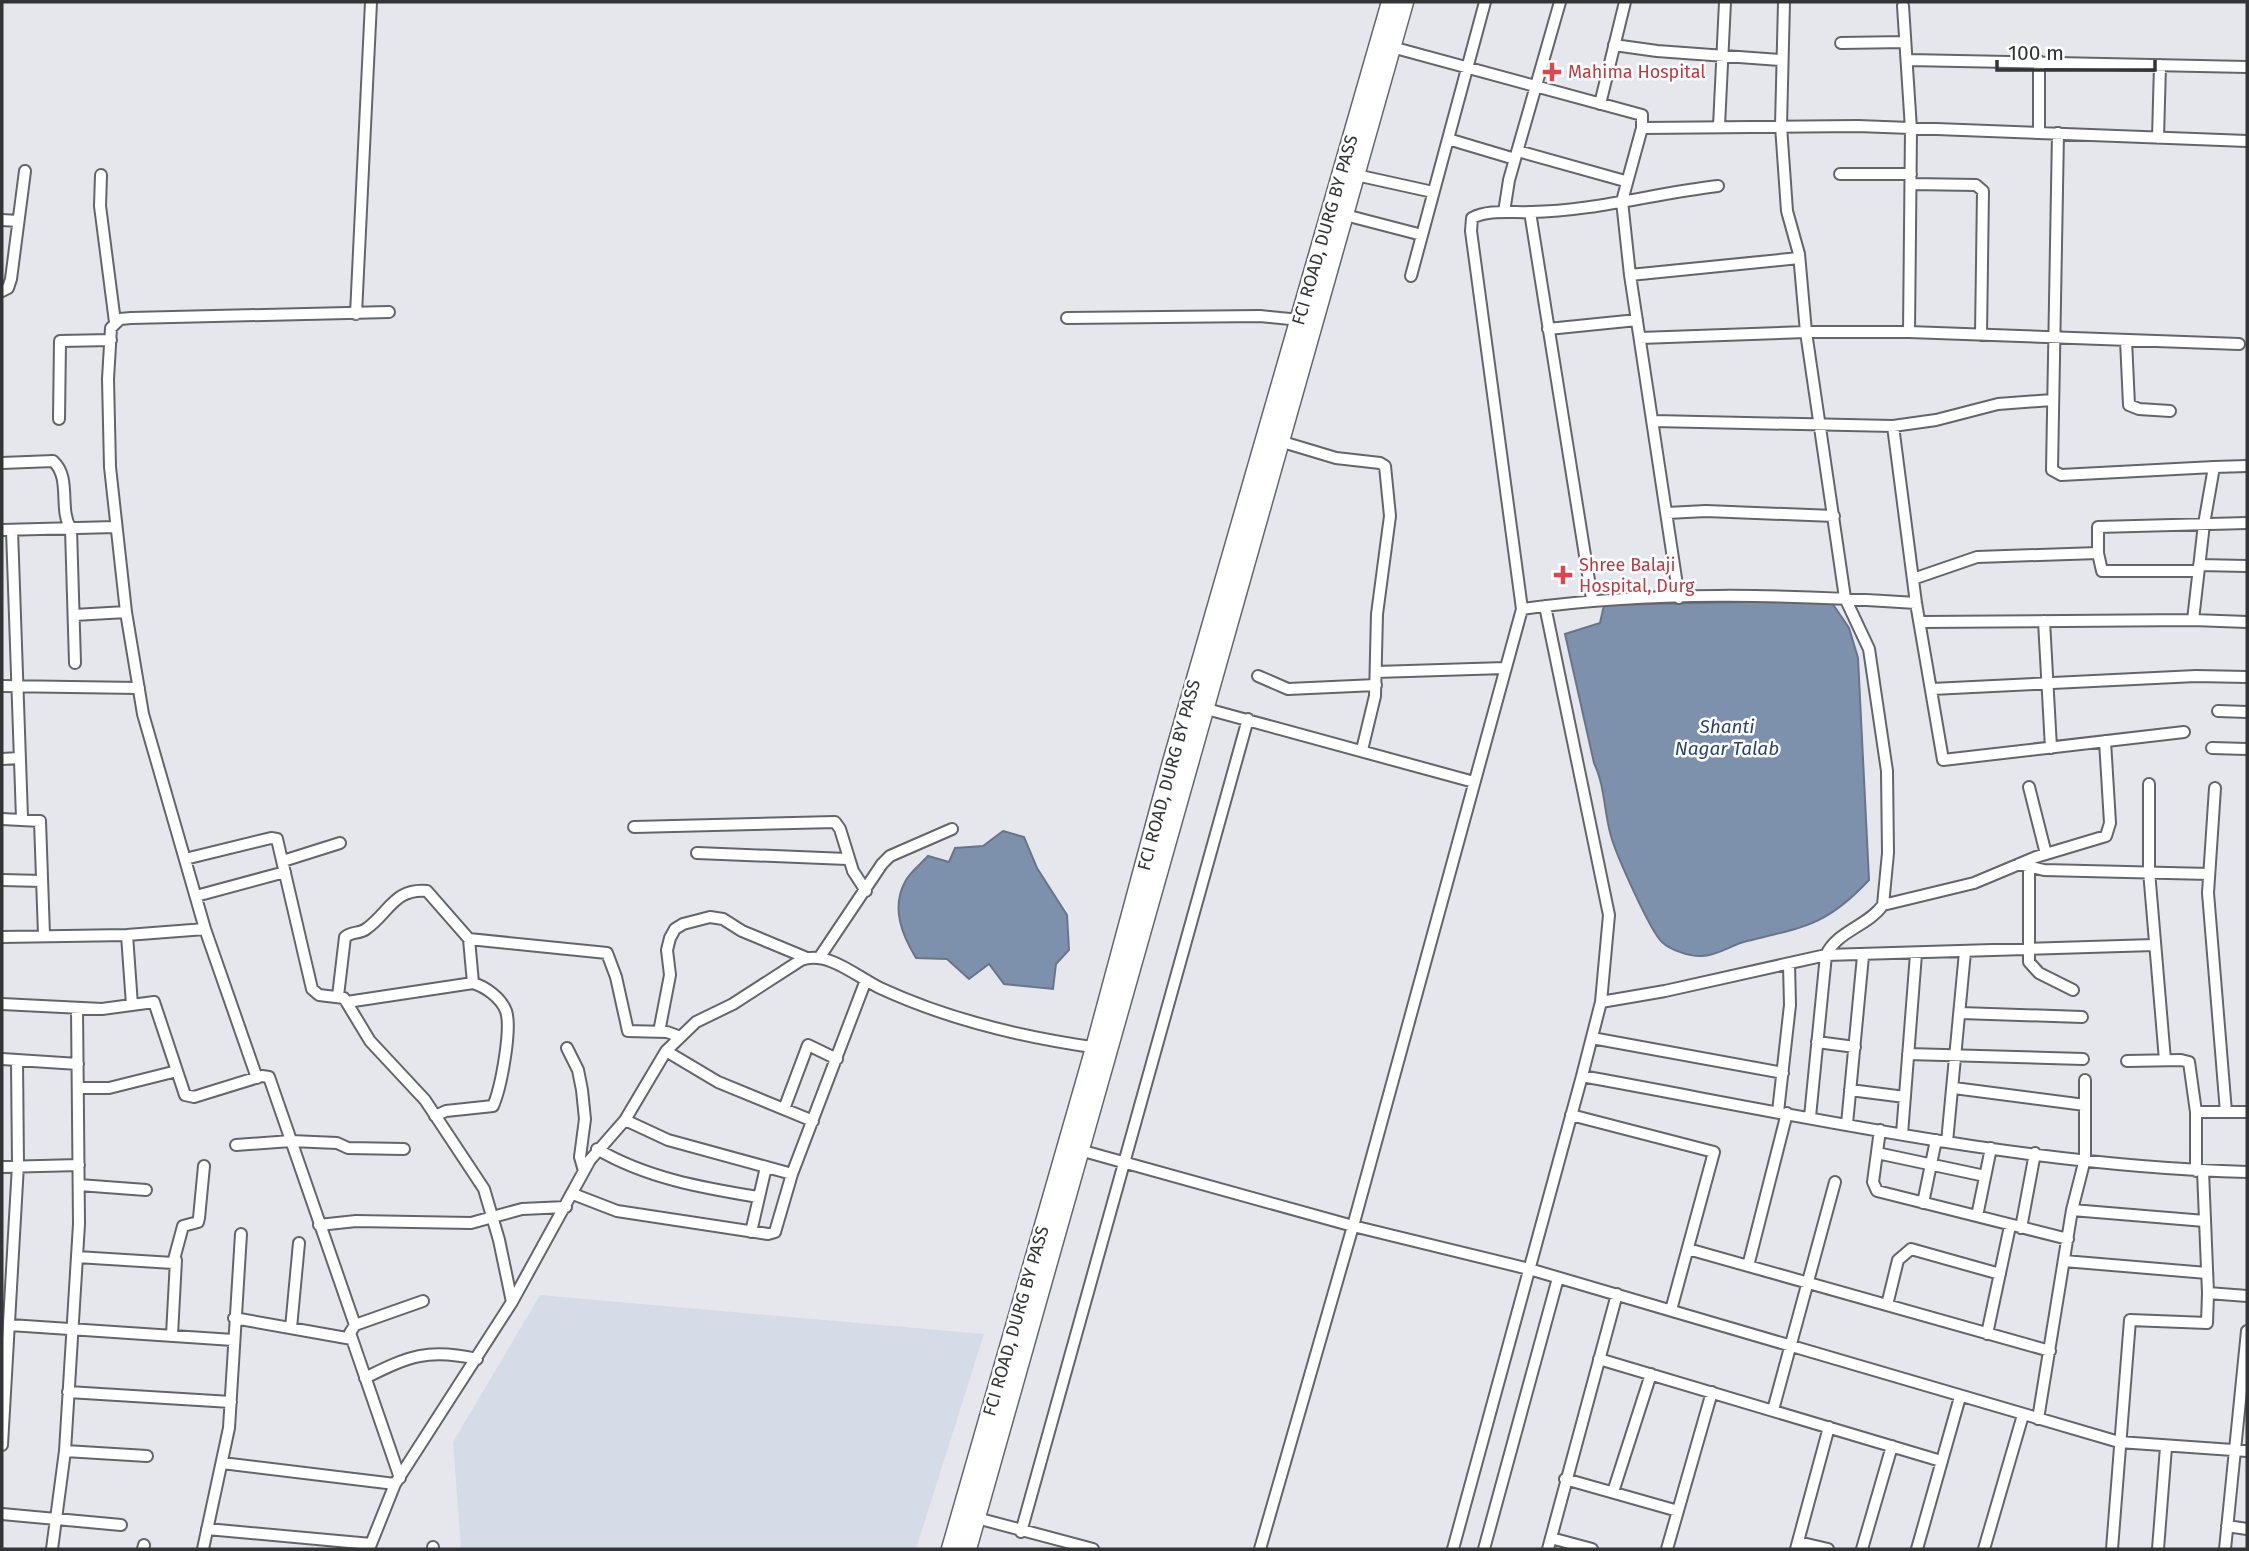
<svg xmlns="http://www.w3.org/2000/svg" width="2249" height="1551" font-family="'Fira Sans',sans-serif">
  <rect width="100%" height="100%" fill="#e5e7ed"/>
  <path fill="#d6dce7" d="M540,1295L984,1334L916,1549H461L453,1442Z"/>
  <path fill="#7e91ac" stroke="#687589" stroke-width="2" d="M1796,601L1832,603L1849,628L1858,658L1869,880C1827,925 1805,927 1747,941C1733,944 1717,956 1702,956C1691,957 1670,950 1662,942C1650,931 1616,854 1611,836C1604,812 1605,786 1594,763L1565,634L1600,623L1604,605Z
    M1003,831L1024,837L1037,868L1067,915L1069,950L1056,964L1053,989L1004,984L989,964L969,979L947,959L916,958C902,935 891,908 905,882C909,873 921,864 928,856L949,862L955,848L983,846Z"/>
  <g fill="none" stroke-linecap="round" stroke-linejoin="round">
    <defs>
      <path id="minor" d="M1784,2L1781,126L1787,211L1799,254L1806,332L1845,598L1869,649L1887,771L1888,853L1883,905C1868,926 1837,931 1826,955L1810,1117
        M1903,6L1911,129L1909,332
        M1841,43L1905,42
        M1614,45L1657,51L1780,60
        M1388,46L1642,115V128L1622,201L1630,275L1679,598
        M1908,60L2247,67
        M1600,104L1625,2
        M1719,126L1725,2
        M1642,128L1858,126L2247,141
        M2039,132V61
        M2058,133L2052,470L2061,475L2214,467L2204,524L2193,620L2247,622
        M2158,138L2160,65
        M1448,139L1515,159
        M1518,151L1625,181
        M1840,174H1911
        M101,175L100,206L115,322
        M1356,175L1433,192
        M1911,184L1976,185L1983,191L1981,335
        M1504,212L1509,180L1560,2
        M1530,212L1592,599
        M1345,215L1422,235
        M2,220L18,221
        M1630,275L1799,258
        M1411,276L1485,2
        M2,291L8,288L11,279L25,171
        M356,314L371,2
        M1067,318L1260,316L1300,320
        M1548,329L1637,320
        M1640,338L1806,332H1909L2239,344
        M2126,340L2129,405L2139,409L2170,411
        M59,419L60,341L111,340
        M1654,421L1893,426L1936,420L1998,404L2052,400
        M1893,426L1916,603L1943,760L2184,732
        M1276,440L1336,458L1380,463L1385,466L1390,516L1377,614L1375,696L1362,750
        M2,463L53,461C72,478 58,509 71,529L75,663
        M2214,467L2247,466
        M1667,513L1706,511L1834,516
        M2,530L115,527
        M12,530L22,818
        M2098,553L2102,571H2198
        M2199,565L2247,566
        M1913,579L1977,557L2098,553V527L2247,523
        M1522,609C1651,591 1786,594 1916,603
        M74,615L126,612
        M2044,621L2051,748
        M1921,622L2193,620
        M1376,672L1505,668
        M1258,676L1288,689L1376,685
        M2,686L139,688
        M1932,689L2196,676L2247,677
        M1203,708L1474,782
        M2218,711L2247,712
        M2212,748L2247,749
        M2,759L19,758
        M2149,784V871L2165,1060
        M2029,787L2046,854
        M2215,788L2208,893L2226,1112
        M2,819L40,821L44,935
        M634,827L835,822L840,829L853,871L866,891
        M697,853L847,859
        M185,859L271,838L277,839L312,989L319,995L344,998L370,1041L425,1100L484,1189L499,1240L512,1302
        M283,861L340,843
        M2019,864L2044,870L2209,874
        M2029,867V962L2039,973L2073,990
        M2,880L42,881
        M196,896L285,872
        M1883,905L1974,883L2036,857L2106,836L2110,823L2105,741
        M127,935L132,1005
        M2,937L127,935L205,929
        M469,939L607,953L616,977L628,1031L667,1032L678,1036
        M819,958L882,864L890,856L952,829
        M338,996L345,937C352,931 360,934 366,929C389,913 394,888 427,891L469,939L473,983
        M347,1002L473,983C486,987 501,998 506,1011C512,1029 501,1088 493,1106L446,1111L435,1116
        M1601,1002L1665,991L1826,955L2154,945
        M2,1004L102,1009L154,1002L185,1095L194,1097L262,1076L269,1077L355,1325
        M1961,1013L2082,1017
        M659,1032L670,975L667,950L670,938L675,929L683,924L710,917L723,919L742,931L807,958
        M1592,1038L1783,1073
        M1817,1042L1855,1047
        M567,1048L578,1070L582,1090L585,1119L580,1157L584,1171
        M666,1051L718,1082L813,1121
        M1908,1054L2083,1059
        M2,1059L78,1064
        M2127,1061L2181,1060L2189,1062L2196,1112
        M1582,1076C1802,1116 2023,1166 2247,1172
        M257,1078L205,929L143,714L126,612L110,467L108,379L111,328L120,319L131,318L389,312
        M78,1088H109L177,1071
        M1954,1088L2085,1105
        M1850,1090L1905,1097
        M784,1109L808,1045L837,1059
        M1778,1112L1790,1005L1789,964
        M1571,1115L1714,1152L1671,1310
        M625,1120L668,1140L792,1174
        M1847,1124L1863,956
        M1880,1130L1873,1182L1877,1191L2068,1239
        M1902,1134L1916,954
        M1947,1142L1965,952
        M236,1145L291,1141L337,1143L348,1148L404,1149
        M597,1149C646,1178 703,1188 758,1197
        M1076,1149L1353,1226L1529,1269L2119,1442L2247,1451
        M1877,1153L1985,1176
        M2,1167L79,1165
        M2196,1171V1112H2247
        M2203,1171L2208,1293
        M79,1185L146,1190
        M573,1194L617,1211L768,1234L775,1232L792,1174L866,980
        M1923,1203L1936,1140
        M2072,1210L2205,1221
        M1977,1216L1991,1148
        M319,1225L356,1221L471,1223L522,1209L566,1207
        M2021,1228L2035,1153
        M751,1232L766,1167
        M1688,1249L2050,1351
        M77,1257L173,1263L183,1226L198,1222L199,1218L204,1166
        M2064,1261L2207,1273
        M1748,1266L1787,1113
        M1887,1305L1898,1260L1911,1249L2000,1274
        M234,1318L352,1339
        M10,1325L233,1340
        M291,1328L299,1243
        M1987,1334L2010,1226
        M172,1335L176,1260
        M1599,1359L1941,1461
        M365,1378C409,1356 428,1348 477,1359
        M68,1392L231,1402
        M1773,1410L1835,1182
        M2038,1419L2072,1210L2085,1159V1080
        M2,1445L18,1165L17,1060
        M65,1451L147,1456
        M222,1463L395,1484
        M400,1478L350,1333L355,1325L423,1301
        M1565,1479L1678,1511
        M1613,1492L1651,1374
        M2,1514L121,1525
        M973,1517L1093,1549
        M2227,1526L2247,1529
        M207,1529L371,1544
        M1021,1532L1248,719
        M1551,1538L1592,1549
        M1798,1542L1828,1549
        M433,1547V1549
        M52,1549L65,1451L79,1224L77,1008
        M143,1549L144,1545
        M203,1549L229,1428L241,1234
        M369,1549L395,1484L512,1302L590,1160L625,1120L666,1051L696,1022L733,1004L801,960C828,950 857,977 880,988C947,1019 1026,1038 1099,1048
        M1260,1549L1353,1226L1522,609L1471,231L1472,218C1488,209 1513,213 1531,212C1594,211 1656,193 1718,186
        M1453,1549L1582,1076L1601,1002L1609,915L1545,606
        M1484,1549L1558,1278
        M1548,1549L1617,1294
        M1667,1549L1712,1392
        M1796,1549L1829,1427
        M1862,1549L1892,1446
        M1917,1549L1960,1397
        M1984,1549L2023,1415
        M2112,1549L2130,1320L2207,1323L2208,1293L2247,1296
        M2158,1549L2166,1447
        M2225,1549L2247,1331"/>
      <path id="primary" d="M951,1549L1095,1048L1172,762L1391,2
        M967,1549L1404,2"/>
    </defs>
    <use href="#minor" stroke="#63656a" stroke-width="14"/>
    <use href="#primary" stroke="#63656a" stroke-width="21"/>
    <use href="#minor" stroke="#fff" stroke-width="10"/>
    <use href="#primary" stroke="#fff" stroke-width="18"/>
  </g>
  <g fill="#e0444e" stroke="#fff" stroke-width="2.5">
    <path d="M1548.5 61.5h7v7h7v7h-7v7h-7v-7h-7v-7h7z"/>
    <path d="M1559.5 564.5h7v7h7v7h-7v7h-7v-7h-7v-7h7z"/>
  </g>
  <g text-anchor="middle" stroke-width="5" stroke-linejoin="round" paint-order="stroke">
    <g font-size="18" fill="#be3a42" stroke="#fff" text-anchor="start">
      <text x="1568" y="78">Mahima Hospital</text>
      <text x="1579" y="571">Shree Balaji<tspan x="1579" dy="21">Hospital, Durg</tspan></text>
    </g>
    <g font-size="18" fill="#333436" stroke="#fff">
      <text transform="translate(1325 230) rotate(-74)" y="6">FCI ROAD, DURG BY PASS</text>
      <text transform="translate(1169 775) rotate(-75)" y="6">FCI ROAD, DURG BY PASS</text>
      <text transform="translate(1016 1321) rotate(-74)" y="6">FCI ROAD, DURG BY PASS</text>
    </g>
    <g font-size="19" font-style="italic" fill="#28446b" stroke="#fff">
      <text x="1727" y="733">Shanti<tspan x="1727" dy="22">Nagar Talab</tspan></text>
    </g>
  </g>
  <rect width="2249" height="1551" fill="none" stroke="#333436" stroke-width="7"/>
  <path d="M1997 60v10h158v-10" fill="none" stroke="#333436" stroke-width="3.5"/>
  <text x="2008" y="60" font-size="21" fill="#333436" stroke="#ffffff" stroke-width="5" paint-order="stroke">100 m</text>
</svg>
